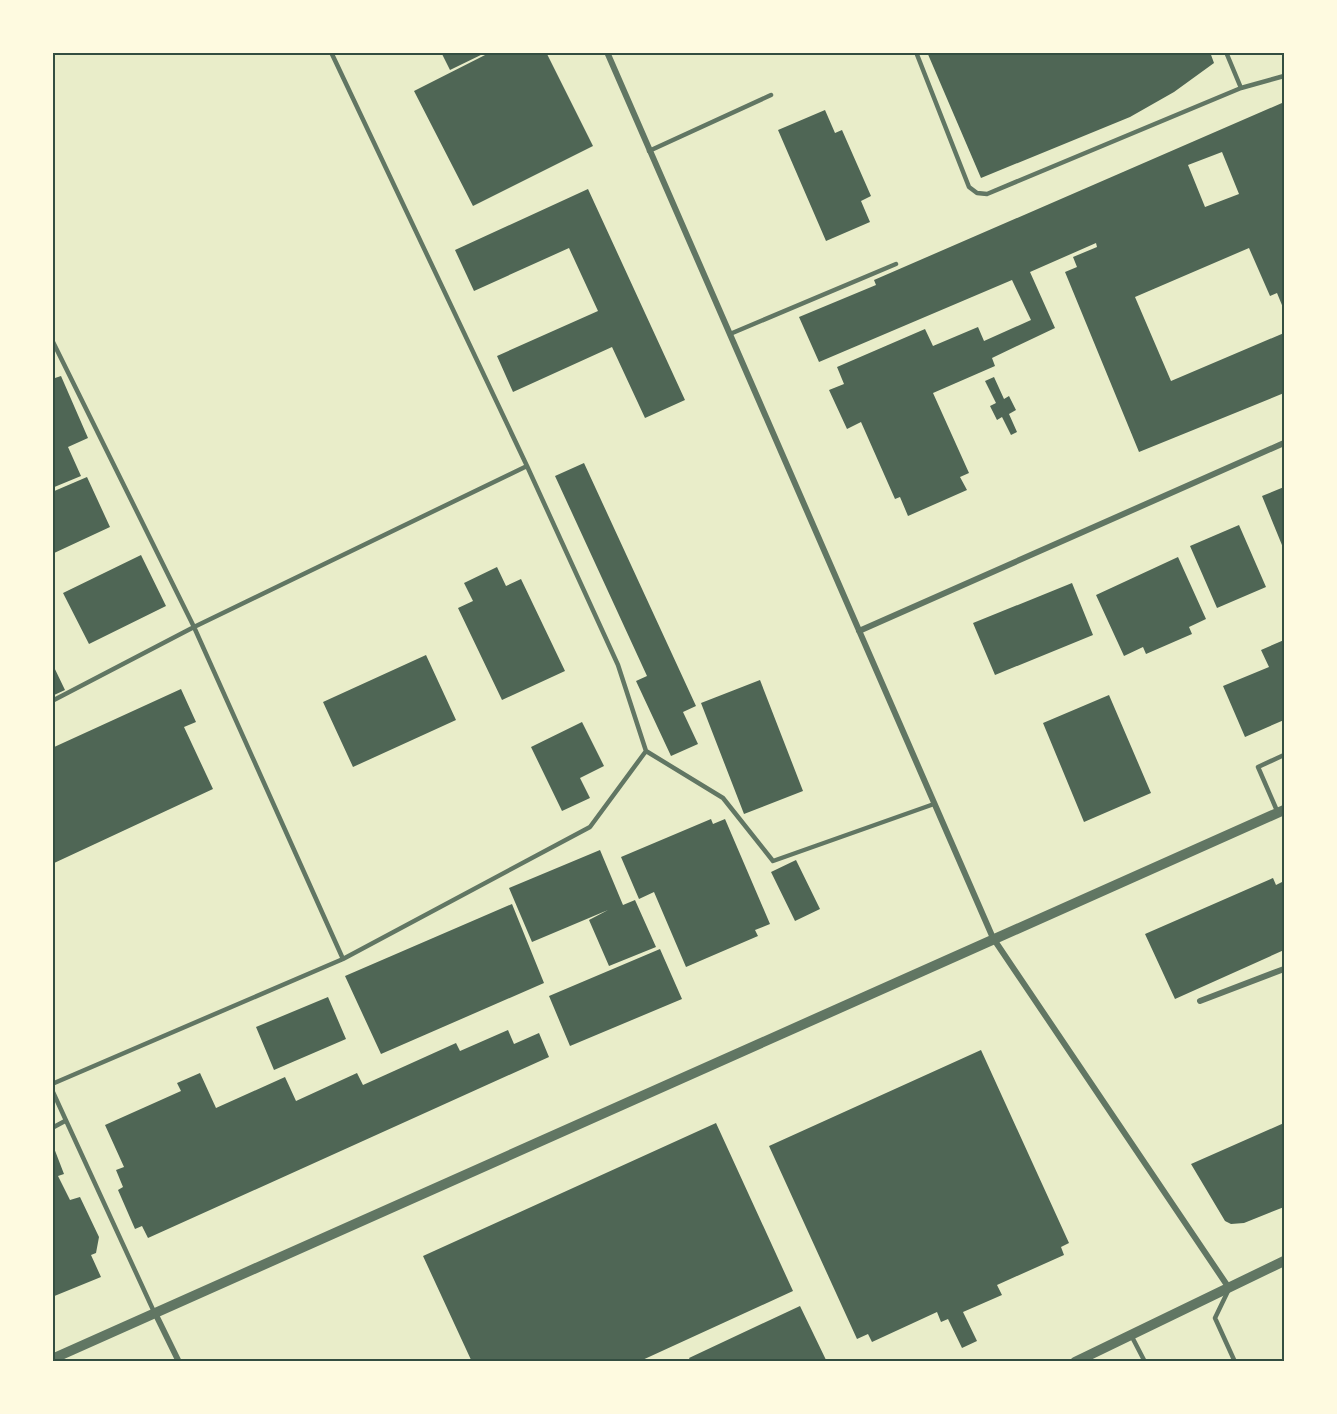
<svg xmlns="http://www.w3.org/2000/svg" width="1337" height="1414" font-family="Barlow,sans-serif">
  <rect width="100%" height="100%" fill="#e9edc9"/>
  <path fill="#4f6655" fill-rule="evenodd" d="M441,52H487L450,70Z
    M491,52H546L593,146L473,206L414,91Z
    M927,52H1210L1214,63L1174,92L1130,117L981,178Z
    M1282,103L1284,109V310L1277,293L1270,296L1249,248L1135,297L1171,381L1284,333V393L1139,452L1065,272L1077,267L1073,257L1097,247L1096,243L1030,272L1055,328L992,358L995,366L933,393L969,473L960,477L967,490L908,516L900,497L895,499L861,422L847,429L829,390L844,384L837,367L925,329L933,346L978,327L984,341L1031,320L1012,280L819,362L799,317L876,285L874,280ZM1222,152L1239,194L1205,207L1188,165Z
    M825,110L835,133L842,130L871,196L861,201L870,222L826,241L778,130Z
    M588,189L685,400L645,418L612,347L513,392L497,356L598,311L569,248L474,291L455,250Z
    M61,376L88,438L68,447L81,476L52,488V379Z
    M994,377L1004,399L1009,396L1016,410L1009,414L1017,432L1011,435L1002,417L997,420L990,406L996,403L985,381Z
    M584,463L696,706L683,712L698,744L671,756L636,681L647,676L555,476Z
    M87,477L110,527L52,554V492Z
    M1284,487V550L1262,496Z
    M1239,525L1266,587L1217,608L1190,546Z
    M141,555L166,606L89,644L63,593Z
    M1178,557L1206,619L1189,627L1192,634L1146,654L1143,647L1124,656L1096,595Z
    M497,567L506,586L521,579L565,671L502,700L458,608L473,601L464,583Z
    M1072,583L1093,635L995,675L973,623Z
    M1284,640V720L1245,737L1223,686L1269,667L1261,650Z
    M426,655L456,720L353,767L323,702Z
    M52,663L65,690L52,696Z
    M760,680L803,791L744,814L701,703Z
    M181,689L196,722L184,727L213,789L52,864V748Z
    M1109,695L1151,793L1084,822L1043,723Z
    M582,722L604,766L580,778L590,798L562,811L531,747Z
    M711,819L713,824L725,819L770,924L755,930L758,936L686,967L654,892L639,899L621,857Z
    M600,850L623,905L635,900L656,947L609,966L589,920L608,910L532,942L509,888Z
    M796,860L820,909L795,921L771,872Z
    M1273,878L1276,885L1284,881V950L1175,999L1145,934Z
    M512,904L544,983L381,1054L345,976Z
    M660,949L682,999L570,1046L549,996Z
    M328,997L346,1039L274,1070L256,1027Z
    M508,1030L514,1044L539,1033L549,1057L148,1238L142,1226L135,1229L118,1190L123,1187L116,1170L124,1167L105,1125L181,1091L177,1083L200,1073L216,1108L285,1077L296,1101L357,1073L363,1085L456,1043L460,1051Z
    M981,1050L1069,1243L1061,1247L1064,1255L997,1285L1002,1295L963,1312L977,1341L962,1348L948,1319L941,1322L937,1312L872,1342L868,1334L857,1339L769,1146Z
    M716,1123L793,1291L638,1362H472L423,1256Z
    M1284,1123V1207L1244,1223L1231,1224L1225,1221L1191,1164Z
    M52,1148H54L64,1174L58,1176L70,1200L80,1197L99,1237L96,1253L91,1255L101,1277L52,1297Z
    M800,1306L827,1362H691L689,1358Z"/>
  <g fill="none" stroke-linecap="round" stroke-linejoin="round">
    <path stroke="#617663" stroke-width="4.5" d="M331,52L527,466
      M916,52L969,187L977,193L987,194L1241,88
      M1226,52L1241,88L1284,76
      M649,151L771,95
      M730,334L896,264
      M52,340L194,627L343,959
      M52,701L194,627L527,466L618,665L646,751L590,827L343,959L52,1084
      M646,751L723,798L773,861L934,804
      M1278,813L1258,767L1284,755
      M52,1090L155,1314
      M52,1128L65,1121
      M1228,1291L1215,1318L1235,1362
      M1131,1335L1145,1362"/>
    <path stroke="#617663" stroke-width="6" d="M607,52L993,938L1229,1288
      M859,631L1284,443
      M1200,1001L1284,969
      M156,1315L179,1362"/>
    <path stroke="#617663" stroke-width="10" d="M52,1359L1284,810
      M1075,1362L1284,1261"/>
  </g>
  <rect width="1337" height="1414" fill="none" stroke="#fefae0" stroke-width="108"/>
  <rect x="54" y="54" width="1229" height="1306" fill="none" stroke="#344e41" stroke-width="2"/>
</svg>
